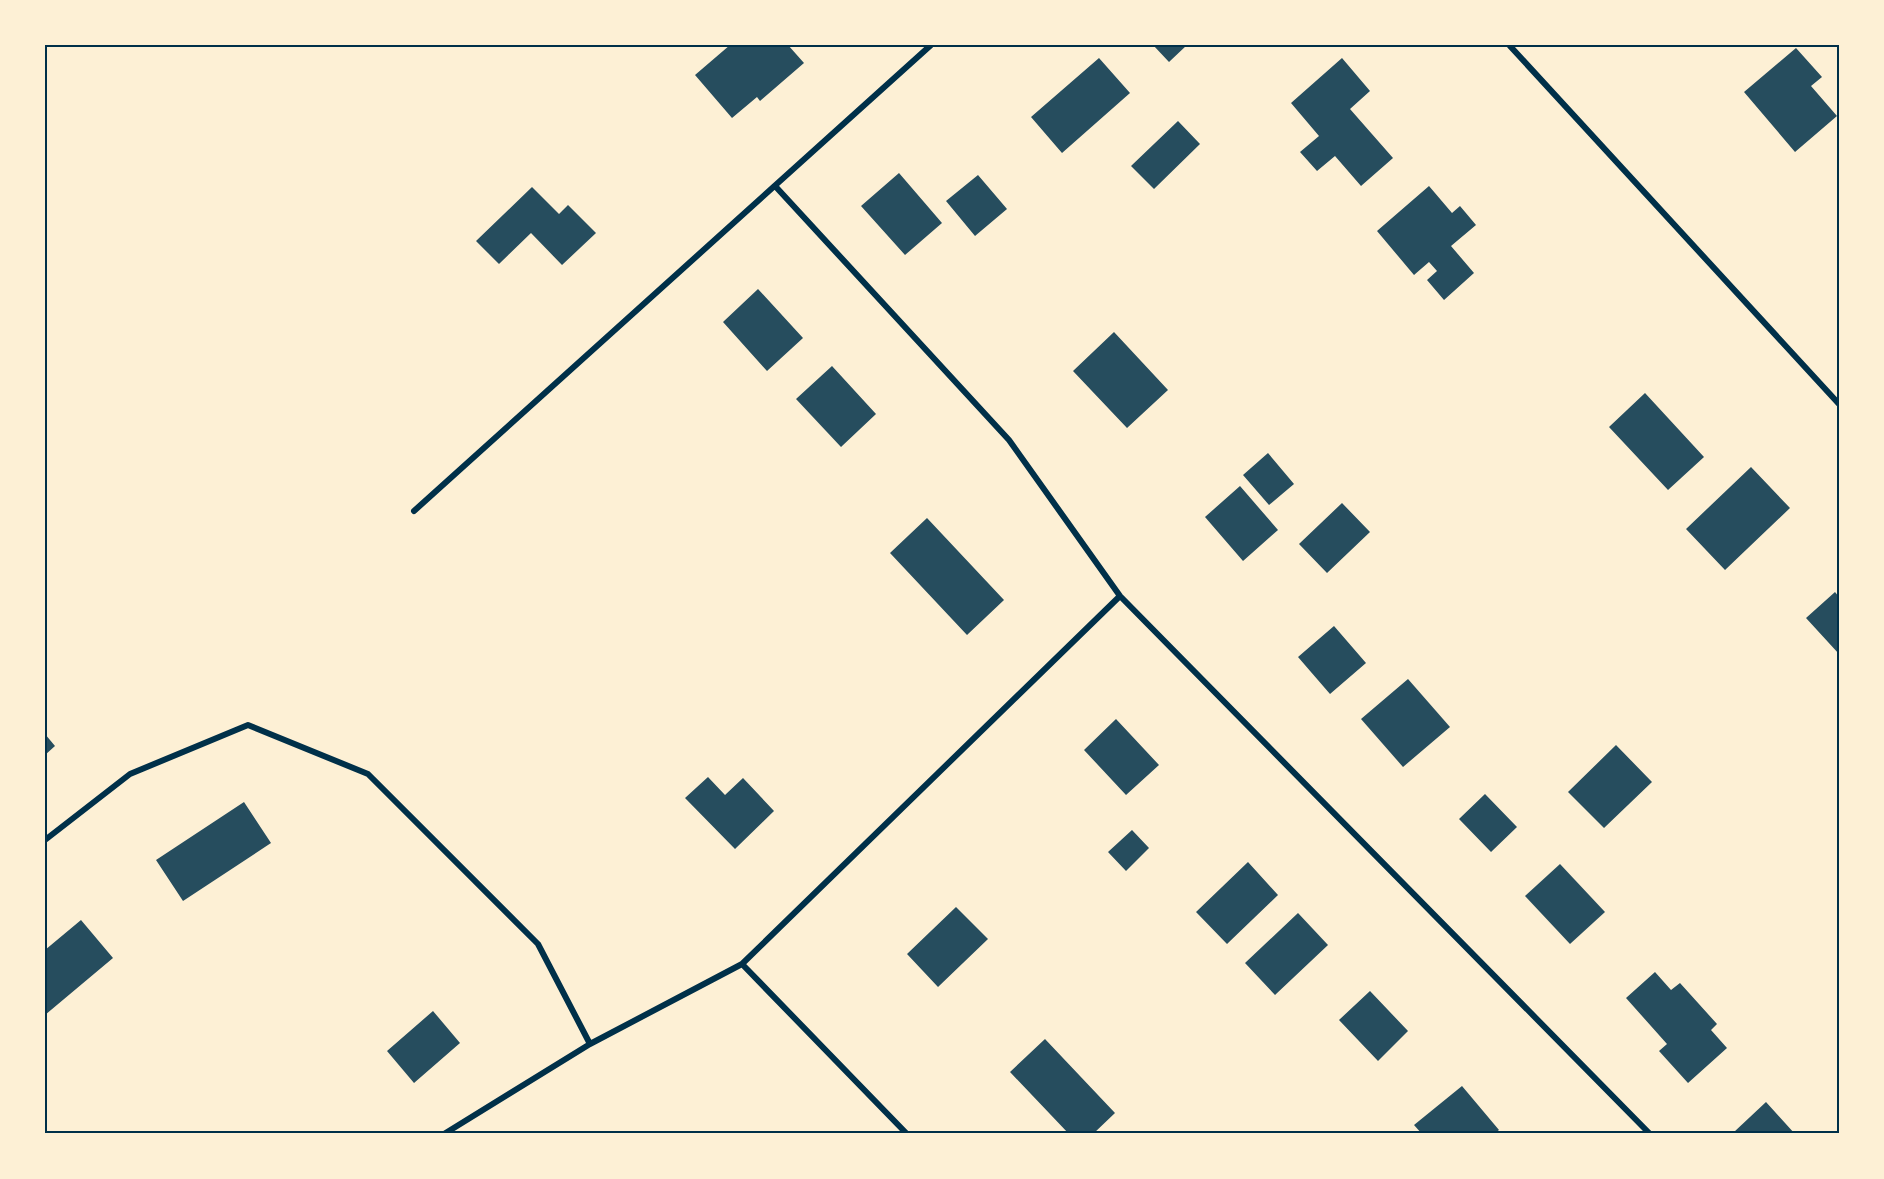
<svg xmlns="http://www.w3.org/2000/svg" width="1884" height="1179" font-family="'Varela Round',sans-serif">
  <rect width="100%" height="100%" fill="#fdf0d5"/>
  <path fill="#264d5e" d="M730,45H788L804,63L760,101L757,97L732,118L695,75Z
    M1153,45H1187L1169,62Z
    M1796,48L1822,77L1811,86L1837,116L1795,152L1744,92Z
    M1099,58L1130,93L1062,153L1031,117Z
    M1342,58L1370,91L1350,109L1393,158L1361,186L1335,156L1317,171L1300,152L1319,136L1291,103Z
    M1178,121L1200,144L1154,189L1131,166Z
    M899,173L942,223L905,255L861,206Z
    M978,175L1007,209L975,236L946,201Z
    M1429,186L1452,213L1460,206L1476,225L1451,246L1474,273L1444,300L1427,280L1437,271L1429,262L1414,275L1377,231Z
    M532,187L559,214L568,205L596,233L562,265L531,233L499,264L476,241Z
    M758,289L803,338L767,371L723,322Z
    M1114,332L1168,390L1127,428L1073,371Z
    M832,366L876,414L841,447L796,399Z
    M1645,393L1704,457L1668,490L1609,427Z
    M1268,453L1294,484L1269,505L1243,475Z
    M1751,467L1790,508L1725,570L1686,529Z
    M1240,486L1278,530L1243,561L1205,517Z
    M1342,503L1370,532L1327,573L1299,544Z
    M927,518L1004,600L967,635L890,553Z
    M1835,592L1839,597V654L1806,618Z
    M1334,626L1366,663L1330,694L1298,657Z
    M1408,679L1450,727L1403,767L1361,719Z
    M1116,719L1159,765L1126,795L1084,750Z
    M45,734L55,746L45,755Z
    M1616,745L1652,782L1604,828L1568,792Z
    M708,777L725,795L743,778L774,811L735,849L685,798Z
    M1485,794L1517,827L1491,852L1459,819Z
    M244,802L271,843L183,901L156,860Z
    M1132,830L1149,848L1126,871L1108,852Z
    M1248,862L1278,895L1227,944L1196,912Z
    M1560,864L1605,912L1570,944L1525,896Z
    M956,907L988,939L938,987L907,954Z
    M1298,913L1328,945L1275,995L1245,963Z
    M81,920L113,958L45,1015V950Z
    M1655,972L1671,990L1680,983L1717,1024L1711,1030L1727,1048L1688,1083L1659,1051L1667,1044L1626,998Z
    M1370,991L1408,1031L1378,1061L1339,1020Z
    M433,1011L460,1043L414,1083L387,1051Z
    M1045,1039L1115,1113L1093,1134H1069L1010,1072Z
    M1462,1086L1499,1130L1494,1134H1422L1414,1125Z
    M1766,1102L1795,1134H1736L1734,1132Z"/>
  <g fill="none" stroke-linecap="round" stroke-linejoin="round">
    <path stroke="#003049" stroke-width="6" d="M1510,46L1839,404
      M776,187L1009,440L1120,596L1650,1134
      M414,511L931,45
      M45,840L130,774L248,725L368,774L538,944L590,1044
      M742,964L907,1134
      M444,1134L590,1044L742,964L1120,596"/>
  </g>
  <rect width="1884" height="1179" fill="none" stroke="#fdf0d5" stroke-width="93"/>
  <rect x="46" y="46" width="1792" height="1086" fill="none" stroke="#003049" stroke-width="2"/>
</svg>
